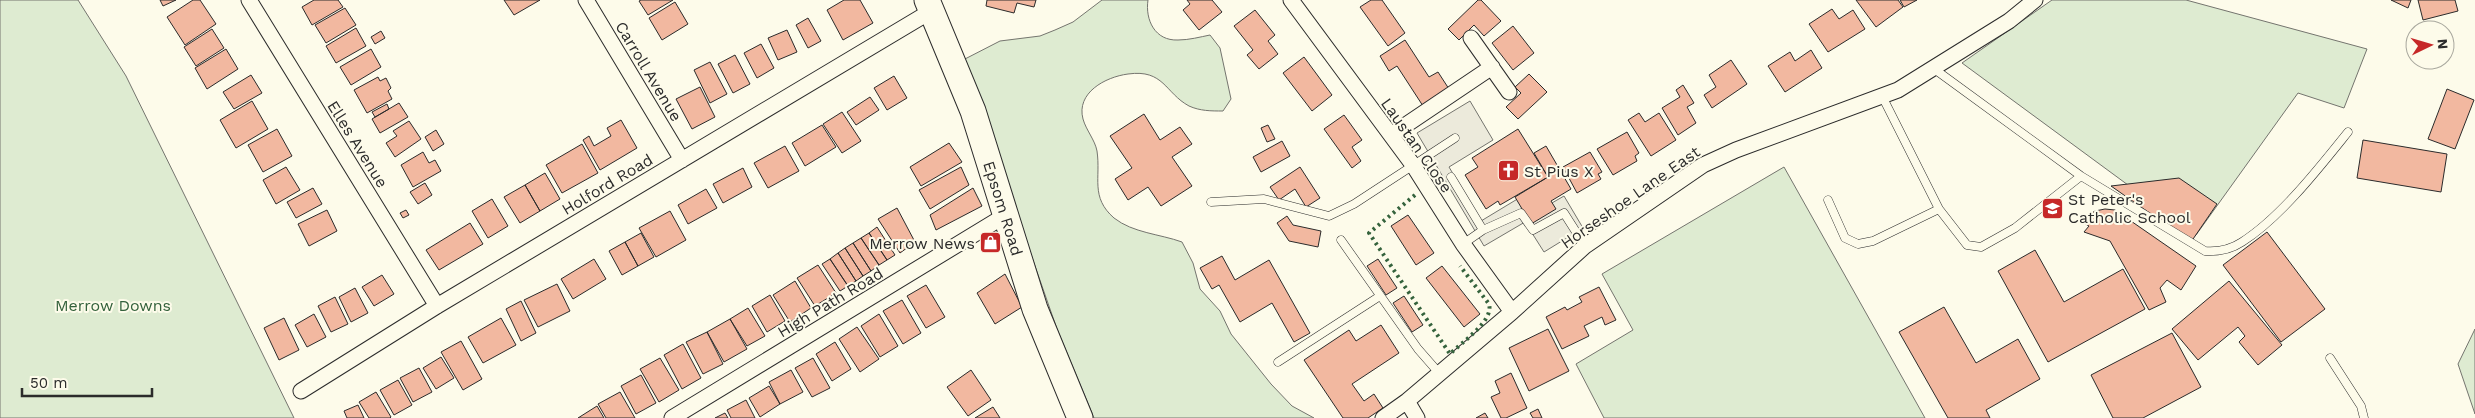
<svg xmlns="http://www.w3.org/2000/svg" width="2475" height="418" font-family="'Work Sans',sans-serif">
  <rect width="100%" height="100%" fill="#fdfbea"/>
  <path fill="#deebd1" stroke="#74746e" d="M0,0H78L126,76L294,418H0Z
    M1102,0H1148C1145,20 1155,41 1178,40C1189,40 1200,37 1210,35L1220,48L1231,99L1223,111C1211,111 1200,111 1189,106C1165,93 1164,69 1128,74C1105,77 1076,93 1083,119C1086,130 1095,140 1097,151C1101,178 1090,197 1114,218C1133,233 1160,234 1182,242L1193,263L1200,289L1220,311L1231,334L1271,384L1292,406L1314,418H1094L1057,329L963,60L1000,41L1040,36L1055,30L1073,22Z
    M2052,0H2186L2367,49L2344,108L2298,93L2196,235L1962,63Z
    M1784,167L1925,418H1604L1576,364L1633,330L1602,274Z
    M2475,329V414L2458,364Z"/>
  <path fill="#eceadb" stroke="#74746e" d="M1470,101L1493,140L1449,167L1481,221L1534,189L1545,207L1564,196L1583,228L1544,252L1525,222L1484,246L1417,133Z"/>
  <path fill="#f2b8a0" stroke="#2b2b2b" d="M160,0H176L163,6Z
    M193,0H200L216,24L185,45L167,17Z
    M314,0H338L343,7L312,25L302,7Z
    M504,0H540L514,15Z
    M641,0H673L648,15L639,1Z
    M844,0H860L873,23L843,40L827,10Z
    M987,0H1036L1034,7L1017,3L1014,13L986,6Z
    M1187,0H1212L1222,12L1199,30L1183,10L1190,4Z
    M1371,0H1382L1405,33L1388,46L1360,7Z
    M1478,0H1481L1501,21L1484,36L1474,25L1459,40L1448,29Z
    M1856,0H1898L1903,7L1876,27Z
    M1900,0H1917L1904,7Z
    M2391,0H2411L2408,8Z
    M2418,0H2455L2458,11L2423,20Z
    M675,2L688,24L662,40L649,18Z
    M345,8L356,25L326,43L315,25Z
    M1832,9L1839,19L1853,10L1865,29L1828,52L1809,24Z
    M1255,10L1275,35L1268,41L1278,54L1259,69L1247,55L1253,50L1234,26Z
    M808,18L821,41L808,48L796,25Z
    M1513,26L1534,53L1513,70L1492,43Z
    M356,28L366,46L336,63L326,46Z
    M212,29L224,48L196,66L184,47Z
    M787,30L797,52L778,60L768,38Z
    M381,31L385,38L375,44L371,37Z
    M1405,40L1429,77L1438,72L1449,89L1423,106L1397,66L1389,71L1380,56Z
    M761,44L774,68L757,78L744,53Z
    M226,49L238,69L207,89L195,68Z
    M371,49L381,67L351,85L340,67Z
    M1811,50L1822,68L1785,92L1768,66L1790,52L1795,61Z
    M735,55L750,84L733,93L718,64Z
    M1304,57L1332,95L1312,111L1283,73Z
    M1731,60L1747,84L1712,108L1704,95L1716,87L1709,75Z
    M710,62L727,94L710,103L694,70Z
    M1529,74L1547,92L1518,119L1506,107L1521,93L1515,87Z
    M251,75L262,93L234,109L223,92Z
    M894,76L907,98L887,110L874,88Z
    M378,77L380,81L386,78L391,88L388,91L392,99L367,113L354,90Z
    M1683,85L1694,103L1687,107L1696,123L1678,135L1662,108L1680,97L1676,90Z
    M700,87L715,117L692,129L676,99Z
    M2447,89L2474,100L2455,149L2428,139Z
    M870,97L879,110L856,125L847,112Z
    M252,101L268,129L236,148L220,120Z
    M399,103L408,117L380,133L372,119Z
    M387,104L389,109L375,117L372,112Z
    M842,112L861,141L842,153L823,124Z
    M1639,113L1645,122L1659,113L1676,140L1651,156L1628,120Z
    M1144,114L1160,140L1180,127L1192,144L1172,157L1192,186L1161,206L1148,187L1128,200L1115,179L1132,168L1110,136Z
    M1344,115L1362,140L1352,147L1361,161L1352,168L1324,129Z
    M621,120L637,148L600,170L583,140L589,136L594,146L611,136L607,128Z
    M409,121L421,139L395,157L386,143L397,136L393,131Z
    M822,125L836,147L805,166L792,143Z
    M1268,125L1275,139L1267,142L1261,128Z
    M277,129L292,156L263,172L248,145Z
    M1518,129L1548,177L1500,205L1498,201L1486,209L1465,175L1478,167L1472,158Z
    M436,130L444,144L433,151L425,137Z
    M1627,132L1639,153L1635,156L1637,161L1613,175L1597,149Z
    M2363,140L2447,154L2441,192L2357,178Z
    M1282,141L1290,156L1261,172L1253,157Z
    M949,143L962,162L921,186L910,167Z
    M582,144L598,173L562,193L546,165Z
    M785,146L799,171L768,188L754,163Z
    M1546,146L1571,189L1551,201L1556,209L1531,224L1515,197L1548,177L1534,153Z
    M423,152L429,163L435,160L441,171L413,187L401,165Z
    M1590,152L1602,172L1598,174L1601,179L1577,193L1563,167Z
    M286,167L300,190L276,204L263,180Z
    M961,167L969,185L930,209L919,190Z
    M1300,167L1320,198L1306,207L1295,189L1279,200L1270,187Z
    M743,168L752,187L723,203L713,184Z
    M545,173L560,199L540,211L525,185Z
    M2179,178L2217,204L2191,242L2111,186Z
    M425,183L432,195L418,204L410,192Z
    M525,185L540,211L520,223L504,197Z
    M313,188L322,204L296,218L287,202Z
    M973,188L982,206L936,230L930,215Z
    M706,189L717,208L688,224L678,205Z
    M492,199L508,226L488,238L472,211Z
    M897,208L915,242L900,253L878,219Z
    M2105,209L2115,210L2196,266L2181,290L2167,280L2160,288L2166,302L2149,310L2110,241L2084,232L2089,226L2082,222L2087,216L2095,211Z
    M327,210L337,231L309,246L298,224Z
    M406,210L409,215L403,218L400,213Z
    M670,211L686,240L656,257L639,228Z
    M1408,215L1434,253L1416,265L1391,226Z
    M1287,216L1293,225L1321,231L1318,247L1289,241L1277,223Z
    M470,223L483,244L439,270L426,250Z
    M877,227L895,255L887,260L869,233Z
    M2267,232L2325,309L2281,342L2223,265Z
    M641,233L654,257L638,266L625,242Z
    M869,233L887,260L879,265L861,238Z
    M861,238L879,265L871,271L853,243Z
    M625,242L638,266L622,275L609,251Z
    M853,243L871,271L863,276L845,248Z
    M845,248L863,276L856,281L838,253Z
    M2035,250L2064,302L2123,269L2145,309L2048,362L1998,271Z
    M838,253L856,281L848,286L830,259Z
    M1222,256L1235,280L1269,260L1310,333L1294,342L1272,303L1240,322L1219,285L1212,289L1200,268Z
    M594,259L606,279L573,299L561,279Z
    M830,259L848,286L840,291L822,264Z
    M1378,259L1397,288L1386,295L1367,266Z
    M818,265L836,293L815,306L797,278Z
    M1442,266L1480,314L1464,327L1426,278Z
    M1005,274L1022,307L995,324L977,293Z
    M382,275L394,294L374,306L362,287Z
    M795,281L811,308L790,322L773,295Z
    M2229,281L2282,345L2258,365L2239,342L2245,336L2238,327L2198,360L2172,329Z
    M557,284L570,311L538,327L524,300Z
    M926,285L945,317L926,328L907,296Z
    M1599,287L1616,320L1605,325L1602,317L1584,326L1589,336L1562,349L1546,317L1565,307L1567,310L1582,302L1579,297Z
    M355,288L368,313L351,322L339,297Z
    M770,295L785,321L767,332L752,306Z
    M1404,296L1423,325L1412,332L1393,303Z
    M335,297L348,324L331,332L318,306Z
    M902,300L921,333L903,344L883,311Z
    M521,301L536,333L521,341L506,309Z
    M1944,307L1976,363L2018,339L2040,379L1986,410L1990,418H1948L1899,332Z
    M748,308L765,336L747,346L730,319Z
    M314,314L326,337L307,347L295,325Z
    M879,314L898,346L880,357L861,326Z
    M284,318L299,350L279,360L264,328Z
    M501,318L516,345L483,363L468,337Z
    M730,319L747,349L724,362L707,332Z
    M1381,325L1399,353L1352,384L1364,401L1374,394L1383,408L1368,418H1343L1304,360L1349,330L1356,341Z
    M857,327L879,359L860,372L839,339Z
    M1548,329L1569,371L1529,391L1509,348Z
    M707,332L723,364L703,374L686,342Z
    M2172,333L2201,387L2143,418H2113L2091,375Z
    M461,341L482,379L463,390L441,352Z
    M835,342L851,369L832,381L816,354Z
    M683,344L701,378L682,389L664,355Z
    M441,357L454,378L436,389L423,368Z
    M660,358L679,390L659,402L640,369Z
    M813,358L830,388L812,397L795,368Z
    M419,368L432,392L413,402L400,378Z
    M791,370L803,392L780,404L769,382Z
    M971,370L991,400L968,416L947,387Z
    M1511,373L1527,408L1506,418H1501L1491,397L1500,393L1495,381Z
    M641,375L656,403L636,414L621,386Z
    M398,380L412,405L394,415L380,390Z
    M769,386L780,404L760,417L749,398Z
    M376,392L391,417L390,418H369L359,402Z
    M620,392L635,418H606L598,404Z
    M746,400L755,418H731L727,410Z
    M358,405L364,418H347L344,411Z
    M597,406L604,418H578Z
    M993,407L1000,418H975Z
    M1538,409L1542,418H1533L1530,413Z
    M725,413L728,418H715Z
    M1485,413L1488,418H1476Z"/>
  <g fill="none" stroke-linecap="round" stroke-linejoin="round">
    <defs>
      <path id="lane" d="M1933,68L2081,176L2205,251C2219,252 2230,250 2242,242C2281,217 2319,168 2348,132
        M1882,96L1939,209L1967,245L1981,247L2015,228L2081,176
        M1451,177L1483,230
        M1828,200L1845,238L1858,244L1873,241L1939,209
        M1211,202L1264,199L1329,216L1354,204L1455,138
        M1341,240L1418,349L1439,373
        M1463,244L1483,230L1521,213L1533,230L1564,213L1585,246
        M2330,358L2361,406L2364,418
        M1278,362L1380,296"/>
      <path id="street" d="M249,0L437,306
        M586,0L682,160
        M1291,0L1413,165L1463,244L1512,312
        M1471,38L1509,92
        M1391,135L1492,67
        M301,391L437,306L933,10
        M1407,401L1417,418
        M672,418L1006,215
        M1383,418L1407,401L1512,312L1585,246L1703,165L1736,150L1898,90L2009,21L2035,0"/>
      <g id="primary">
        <path id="s1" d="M927,0L973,111L1035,309L1080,418"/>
      </g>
    </defs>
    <use href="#lane" stroke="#2b2b2b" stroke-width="9"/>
    <use href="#street" stroke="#2b2b2b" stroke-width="17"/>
    <use href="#primary" stroke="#2b2b2b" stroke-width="27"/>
    <use href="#lane" stroke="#fdfbea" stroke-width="8"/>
    <use href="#street" stroke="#fdfbea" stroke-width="15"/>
    <use href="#primary" stroke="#fdfbea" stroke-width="25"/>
    <path stroke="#34623c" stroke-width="4" stroke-dasharray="2.5 4" stroke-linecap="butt" d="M1415,195L1369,233L1450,354C1462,342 1494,321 1489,304L1460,266"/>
  </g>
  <defs>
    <symbol id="church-square" viewBox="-11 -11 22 22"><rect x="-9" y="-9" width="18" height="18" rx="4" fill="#c62828" stroke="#fdfbea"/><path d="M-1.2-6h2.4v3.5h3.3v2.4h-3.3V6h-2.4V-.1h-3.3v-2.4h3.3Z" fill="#fff"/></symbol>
    <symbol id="school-square" viewBox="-11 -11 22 22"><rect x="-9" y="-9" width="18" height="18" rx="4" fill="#c62828" stroke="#fdfbea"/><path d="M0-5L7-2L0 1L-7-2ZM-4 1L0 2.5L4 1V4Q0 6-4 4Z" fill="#fff"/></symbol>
    <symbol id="shop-square" viewBox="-11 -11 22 22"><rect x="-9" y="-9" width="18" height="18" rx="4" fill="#c62828" stroke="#fdfbea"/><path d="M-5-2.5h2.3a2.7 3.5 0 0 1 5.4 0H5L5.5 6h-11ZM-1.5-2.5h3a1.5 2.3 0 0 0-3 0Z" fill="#fff"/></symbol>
  </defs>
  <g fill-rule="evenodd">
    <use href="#church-square" x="1496" y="158" width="25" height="25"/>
    <use href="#school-square" x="2040" y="196" width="25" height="25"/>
    <use href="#shop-square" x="978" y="230" width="25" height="25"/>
  </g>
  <g text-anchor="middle" stroke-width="4" stroke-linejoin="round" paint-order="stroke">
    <g font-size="16" fill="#2b2b2b" stroke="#fdfbea">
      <text transform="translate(649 71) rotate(59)" y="6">Carroll Avenue</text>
      <text transform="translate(358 144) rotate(58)" y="6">Elles Avenue</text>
      <text transform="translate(1417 145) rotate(55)" y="6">Laustan Close</text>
      <text transform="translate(607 184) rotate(-31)" y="6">Holford Road</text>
      <text transform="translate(1630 197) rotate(-35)" y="6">Horseshoe Lane East</text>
      <text dy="6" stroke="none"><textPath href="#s1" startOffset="222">Epsom Road</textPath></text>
      <text transform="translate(830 302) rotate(-31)" y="6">High Path Road</text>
    </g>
    <g font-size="16" fill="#2b2b2b" stroke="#fdfbea" text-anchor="start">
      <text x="1524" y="177">St Pius X</text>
      <text x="2068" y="205">St Peter's<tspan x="2068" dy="18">Catholic School</tspan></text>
      <text x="975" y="249" text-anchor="end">Merrow News</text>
    </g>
    <g font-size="16" fill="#34623c" stroke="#fdfbea">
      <text x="113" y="311">Merrow Downs</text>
    </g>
  </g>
  <g transform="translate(2430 45) rotate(85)"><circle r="24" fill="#fdfbea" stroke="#a9a89e"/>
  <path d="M0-4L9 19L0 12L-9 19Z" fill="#c62828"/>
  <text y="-8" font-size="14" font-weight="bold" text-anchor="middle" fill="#2b2b2b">N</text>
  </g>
  <path d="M22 388v8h130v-8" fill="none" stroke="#2b2b2b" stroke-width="2.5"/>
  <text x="30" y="388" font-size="15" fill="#2b2b2b" stroke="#fdfbea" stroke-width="4" paint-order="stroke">50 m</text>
</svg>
